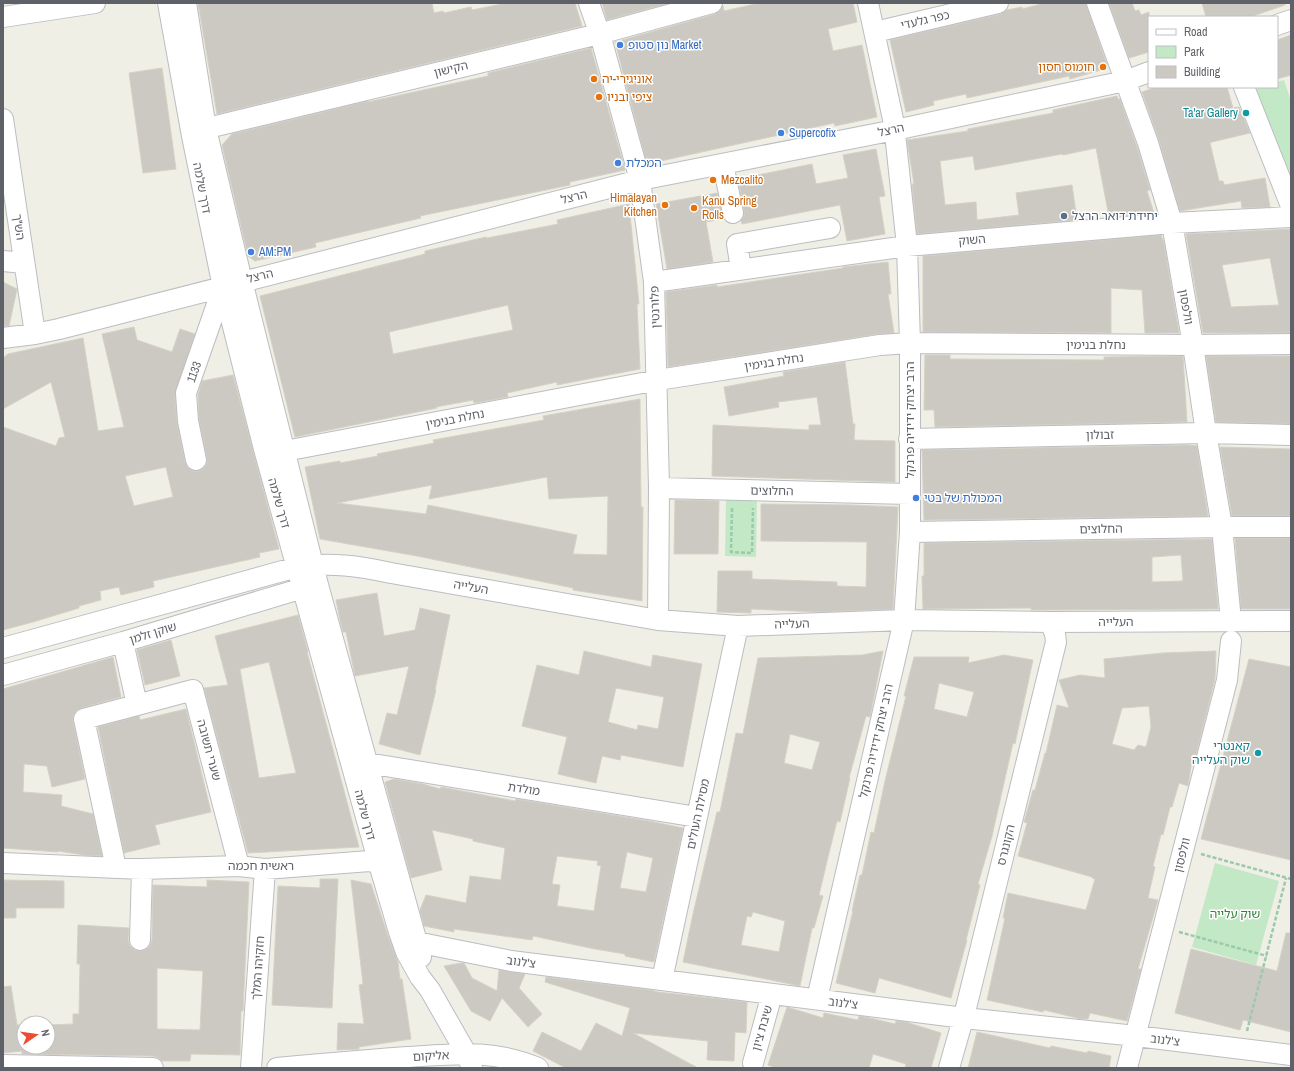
<svg xmlns="http://www.w3.org/2000/svg" width="1294" height="1071" font-family="'Archivo Narrow','Noto Sans Hebrew',sans-serif">
  <rect width="100%" height="100%" fill="#f0efe6"/>
  <path fill="#c3e8c6" d="M1284,80L1291,101V202L1241,87H1277V82Z
    M726,498L757,499L756,557L725,556Z
    M1215,863L1279,881L1256,965L1192,947Z"/>
  <path fill="#ccc9c3" stroke="#d5d1c4" fill-rule="evenodd" d="M198,3H432L434,13L443,11L444,13L471,7L472,10L507,3H575L582,26L217,114Z
    M602,3H669L607,20Z
    M760,3H853L857,22L828,29L833,51L862,45L877,117L835,126L834,123L647,164L615,42L715,14L720,11L723,6L724,11Z
    M1045,3H1086L1108,68L1070,79L1069,76L967,98L966,94L933,101L934,105L906,112L890,40L1001,14L1007,10L1022,7V9Z
    M1109,3H1132L1135,11L1139,10L1141,15L1149,12V52L1129,58Z
    M1202,3H1284L1285,5L1250,17H1206Z
    M1291,35V75L1277,79V40Z
    M591,48L625,170L570,182V185L420,216L421,218L315,243L316,247L255,261L248,256L222,145L232,134L368,101V102L488,76V73Z
    M162,68L176,169L143,173L129,73Z
    M1157,87H1227L1233,108L1239,107L1250,133L1212,142L1210,143L1219,181H1223L1224,185L1265,178L1270,207L1242,208L1241,201L1180,211L1159,140L1142,92Z
    M1117,96L1118,99H1120L1137,147L1150,190L1147,191L1154,213L1109,217L1096,148L1063,155L1062,154L975,170L973,156L940,161L945,205L976,202L977,220L1019,215L1016,193L1072,185L1077,220L917,234L912,184H914L907,140L968,131V129L1053,113V110Z
    M876,149L885,196L879,197L885,234L847,241L840,205L742,224L741,220L744,216V211L738,179L812,164L816,184L848,178L843,155Z
    M717,193L724,219L706,222L713,262L667,269L656,204Z
    M629,204L639,304H637L640,369L557,385V382L507,393L508,397L474,403L473,400L436,407L437,408L295,437L260,296L425,254V251L486,237L487,238L558,224L557,220ZM508,305L513,330L393,354L389,332Z
    M1291,229V333H1203L1186,234ZM1270,258L1279,305L1231,307L1222,265Z
    M1161,235L1164,243L1179,333H1145L1142,290L1111,288V333L923,332V256Z
    M888,262L891,294H888L894,333L878,334L668,367L666,292L717,285V287L843,268V267Z
    M3,282L17,289L9,326H3Z
    M134,327L137,340L172,352L180,329L195,334L175,394L177,423L185,462L187,467L192,471H199L204,468L207,463V458L199,419L198,395L202,381L233,375L279,549L259,553L260,557L153,581L154,587L121,595L119,587L100,591L101,600L79,606V608L33,622L3,630V427L56,446L59,438L65,437L51,382L3,409V358L8,354L83,338L98,431L124,427L102,334ZM166,467L173,497L134,506L125,476Z
    M925,355H950V359L1104,360V357L1183,356L1187,422L935,427L934,410H924Z
    M1206,356H1291V424L1216,422Z
    M845,362L853,424H855L854,440L895,441V482L712,476L713,425L809,430V425H821L817,397L778,402L779,407L729,416L724,387L784,376L783,372Z
    M640,399L641,507H643L642,601L573,590V588L417,556L320,539L305,467L340,461V463L378,456L377,454L434,443L433,440L544,420L543,416ZM547,477L549,499L608,496L607,555L573,554L577,535L428,505L426,514L337,503L432,485L429,499Z
    M1188,445L1197,446L1208,516L924,520L922,450Z
    M1220,447L1291,449V516H1232Z
    M675,500L719,501L718,554H674Z
    M761,504L851,505L898,507L893,609L815,612L751,609V613L717,612L718,571H752V579L837,582V586L866,587L867,542L761,541Z
    M1235,538H1291V609H1241Z
    M1212,539L1218,609L1046,610H1031V608L923,609L922,576H924V543ZM1181,555L1183,581L1152,582V557Z
    M377,593L384,636L415,630L420,608L450,615L435,690H436L420,755L379,744L387,713L397,715L409,666L355,676L346,632H343L340,620L336,600Z
    M298,615L308,652H307L359,847L248,853L204,688L228,685L215,636ZM269,662L296,773L259,778L240,669Z
    M171,640L180,676L145,685L137,650Z
    M584,651L651,667L653,655L702,664L683,767L621,755L620,760L602,756L596,783L558,774L567,737L522,726L537,665L579,675ZM616,688L664,697L658,729L638,725L637,730L608,722Z
    M883,651L870,717L866,716L849,778H850L840,822L837,821L828,857L819,895L823,896L814,928H812L800,986L683,962L693,914L717,812H720L736,733L743,734L758,658L862,655ZM790,734L820,742L812,770L784,763ZM753,912L785,921L779,952L741,945L747,916L751,917Z
    M1216,651L1215,679L1196,755L1193,754L1188,786L1179,783L1172,807H1170L1163,835L1161,834L1153,866L1155,867L1148,898L1158,900L1138,969H1141L1127,1021L1090,1013L1088,1019H1081L1044,1010L1043,1012L987,1000L1005,918H1003L1008,893L1086,910L1095,879L1092,878V877L1018,856L1027,823L1024,822L1033,790H1035L1045,753H1046L1057,705L1069,708L1059,680L1080,675L1105,678L1104,659L1163,653ZM1149,706L1151,727L1146,747L1138,745L1134,750L1112,744L1122,708Z
    M1004,655L1033,660L1015,744L1013,743L992,836L978,884L980,885L966,940H967L951,998L879,978L875,993L836,983L853,911H852L860,875H862L871,832L874,833L885,781L906,696H904L914,657H969L968,663ZM939,683L974,692L967,717L934,709Z
    M113,657L121,697L81,708L76,711L73,716V721L85,779L52,787L47,766L24,764L23,792L62,795L61,806L93,814L102,856L84,855L58,851V852L3,848V689Z
    M1249,659L1291,667V860L1201,839Z
    M186,709L211,812L155,825L160,844L124,853L98,727L139,716L140,720Z
    M394,779L423,784L440,789L441,787L515,801L516,799L649,821L683,828L654,962L625,956V954L595,949L533,936L532,940L454,929V932L424,926L420,910L426,895L466,903L470,876L501,880L505,848L473,841V839L432,830L442,870L411,878L385,782ZM627,852L653,858L646,892L620,888ZM557,856L598,861L597,865L601,866L594,911L557,906L560,885L552,884Z
    M320,879H338L332,1008L272,1005L278,886L320,888Z
    M3,880L64,881V908H16V918H3Z
    M207,880L249,882L243,1011H241L240,1055L191,1054L190,1061H162L159,1058L153,1056L22,1054V1051L3,1053V987L11,986L17,1025H24V1047H48V1025L73,1024V1014H79L80,964H77L78,925L129,928L128,940L130,946L134,950L140,951L145,950L150,946L152,940L153,885L207,887ZM157,968L203,971L200,1030L157,1029Z
    M351,880L371,884L388,936L398,962L400,979H402L411,1039L359,1047V1049L337,1050L338,1023L364,1024L359,985L363,984Z
    M1286,933H1291V1032L1243,1020L1240,1030L1175,1013L1191,949L1277,971Z
    M462,963H464L472,978L497,991L499,970L525,974L519,988L542,1014L528,1027L502,998L490,1021L471,1011L444,966Z
    M546,977L650,990L658,992L747,1002L746,1033L735,1032L734,1061L707,1060L708,1041L633,1033L698,1068H566L533,1051L542,1032L581,1051L596,1023L622,1036L630,1008L545,982Z
    M787,1007L823,1018L824,1013L858,1020L859,1016L870,1018L895,1024L896,1021L906,1022L941,1033L931,1068H905L906,1064L873,1054L869,1068H776L768,1065Z
    M977,1032L1050,1048L1051,1046L1087,1053L1088,1051L1111,1056L1109,1068H968Z"/>
  <g fill="none" stroke-linecap="round" stroke-linejoin="round">
    <defs>
      <path id="minor" d="M168,3L192,136L223,287L264,449L379,864L399,932L406,952L420,977L430,990L466,1053L472,1068
        M186,3L206,129L242,281L318,585L421,957
        M589,3L601,38L640,180L654,282L659,488L658,620
        M1097,3L1148,143L1172,223L1193,345L1206,433L1222,527L1231,621
        M3,17L95,3
        M1277,25L1291,20
        M875,32L998,3
        M1244,87L1291,206
        M3,119L35,334
        M195,134L200,131L216,126L599,34L712,3
        M723,164L733,213
        M3,261L24,263
        M741,269L737,244L830,228
        M654,282L907,246L1172,223L1291,217
        M3,338L35,334L59,329L640,180L895,130L1125,81L1149,72
        M909,439L1206,433L1291,435
        M264,449L272,452L285,451L658,380L880,345L910,343L1193,345L1291,344
        M196,460L188,421L186,393L223,287
        M659,488L910,494
        M910,532L1222,527H1291
        M3,648L297,567C331,562 359,566 391,573L658,620L738,626L904,620L1050,622L1291,621
        M3,675L123,642L303,588
        M137,705L193,690L239,866
        M356,767L367,763L697,817
        M3,863L142,869L239,866L265,869L370,861L379,864
        M116,868L84,719L137,705L123,642
        M406,937L416,942L511,961L964,1018L1136,1036L1291,1055
        M140,940L142,869
        M662,980L738,626
        M817,999L904,620L910,532V343L907,246L894,124L868,3
        M753,1063L772,994
        M3,1065L153,1068
        M251,1068L265,869
        M277,1068C321,1064 365,1060 408,1057C455,1054 494,1049 538,1068
        M949,1068L965,1012L1056,642L1055,634L1050,622
        M1127,1068L1227,680L1231,641"/>
    </defs>
    <use href="#minor" stroke="#bbbdc2" stroke-width="22"/>
    <path stroke="#9cc9ac" stroke-width="2.5" stroke-dasharray="4 2" stroke-linecap="butt" d="M732,508L731,552L752,553L753,508
      M1201,854L1291,879
      M1179,932L1267,956
      M1247,1031L1286,878"/>
    <use href="#minor" stroke="#fff" stroke-width="20"/>
  </g>
  <g fill="#3f7fe0" stroke="#fff" stroke-width="1.5">
    <circle cx="620" cy="45" r="4"/>
    <circle cx="781" cy="133" r="4"/>
    <circle cx="618" cy="163" r="4"/>
    <circle cx="251" cy="252" r="4"/>
    <circle cx="916" cy="498" r="4"/>
  </g>
  <g fill="#e8710a" stroke="#fff" stroke-width="1.5">
    <circle cx="1103" cy="67" r="4"/>
    <circle cx="594" cy="79" r="4"/>
    <circle cx="599" cy="97" r="4"/>
    <circle cx="713" cy="180" r="4"/>
    <circle cx="665" cy="205" r="4"/>
    <circle cx="694" cy="208" r="4"/>
  </g>
  <g fill="#0f9aa8" stroke="#fff" stroke-width="1.5">
    <circle cx="1246" cy="113" r="4"/>
    <circle cx="1258" cy="753" r="4"/>
  </g>
  <circle fill="#5c6f8a" stroke="#fff" stroke-width="1.5" cx="1064" cy="216" r="4"/>
  <g text-anchor="middle" stroke-width="3" stroke-linejoin="round" paint-order="stroke">
    <g font-size="12" fill="#5e6167" stroke="#fff">
      <text transform="translate(925 20) rotate(-13)" y="4">כפר גלעדי</text>
      <text transform="translate(451 69) rotate(-14)" y="4">הקישון</text>
      <text transform="translate(891 130) rotate(-12)" y="4">הרצל</text>
      <text transform="translate(202 188) rotate(79)" y="4">דרך שלמה</text>
      <text transform="translate(574 197) rotate(-14)" y="4">הרצל</text>
      <text transform="translate(19 227) rotate(82)" y="4">הש"ך</text>
      <text transform="translate(972 240) rotate(-5)" y="4">השוק</text>
      <text transform="translate(260 276) rotate(-14)" y="4">הרצל</text>
      <text transform="translate(655 307) rotate(-92)" y="4">פלורנטין</text>
      <text transform="translate(1186 307) rotate(80)" y="4">וולפסון</text>
      <text x="1096" y="349">נחלת בנימין</text>
      <text transform="translate(774 362) rotate(-9)" y="4">נחלת בנימין</text>
      <text transform="translate(194 372) rotate(-70)" y="4">1133</text>
      <text transform="translate(455 419) rotate(-11)" y="4">נחלת בנימין</text>
      <text transform="translate(910 420) rotate(-90)" y="4">הרב יצחק ידידיה פרנקל</text>
      <text transform="translate(1100 435) rotate(-1)" y="4">זבולון</text>
      <text transform="translate(772 491) rotate(1)" y="4">החלוצים</text>
      <text transform="translate(279 503) rotate(74)" y="4">דרך שלמה</text>
      <text transform="translate(1101 529) rotate(-1)" y="4">החלוצים</text>
      <text transform="translate(471 587) rotate(10)" y="4">העלייה</text>
      <text x="1116" y="626">העלייה</text>
      <text transform="translate(792 624) rotate(-2)" y="4">העלייה</text>
      <text transform="translate(153 633) rotate(-17)" y="4">שוקן זלמן</text>
      <text transform="translate(876 741) rotate(-77)" y="4">הרב יצחק ידידיה פרנקל</text>
      <text transform="translate(209 750) rotate(75)" y="4">שערי תשובה</text>
      <text transform="translate(524 789) rotate(9)" y="4">מולדת</text>
      <text transform="translate(698 814) rotate(-78)" y="4">מסילת העולים</text>
      <text transform="translate(365 815) rotate(75)" y="4">דרך שלמה</text>
      <text transform="translate(1006 845) rotate(-76)" y="4">הקונגרס</text>
      <text transform="translate(1182 855) rotate(-76)" y="4">וולפסון</text>
      <text x="261" y="870">ראשית חכמה</text>
      <text transform="translate(521 962) rotate(8)" y="4">צ'לנוב</text>
      <text transform="translate(258 968) rotate(-86)" y="4">חזקיהו המלך</text>
      <text transform="translate(843 1003) rotate(7)" y="4">צ'לנוב</text>
      <text transform="translate(762 1028) rotate(-74)" y="4">שיבת ציון</text>
      <text transform="translate(1165 1040) rotate(7)" y="4">צ'לנוב</text>
      <text transform="translate(431 1056) rotate(-3)" y="4">אליקום</text>
    </g>
    <g font-size="12" fill="#366cbe" stroke="#fff" text-anchor="start">
      <text x="628" y="49">נון סטופ Market</text>
      <text x="789" y="137">Supercofix</text>
      <text x="626" y="167">המכלת</text>
      <text x="259" y="256">AM:PM</text>
      <text x="924" y="502">המכולת של בטי</text>
    </g>
    <g font-size="12" fill="#c56008" stroke="#fff" text-anchor="start">
      <text x="1095" y="71" text-anchor="end">חומוס חסון</text>
      <text x="602" y="83">אוניגירי-יה</text>
      <text x="607" y="101">ציפי ובניו</text>
      <text x="721" y="184">Mezcalito</text>
      <text x="657" y="202" text-anchor="end">Himalayan<tspan x="657" dy="14">Kitchen</tspan></text>
      <text x="702" y="205">Kanu Spring<tspan x="702" dy="14">Rolls</tspan></text>
    </g>
    <g font-size="12" fill="#0d838f" stroke="#fff" text-anchor="end">
      <text x="1238" y="117">Ta'ar Gallery</text>
      <text x="1250" y="750">קאנטרי<tspan x="1250" dy="14">שוק העלייה</tspan></text>
    </g>
    <g font-size="12" fill="#4e5e75" stroke="#fff" text-anchor="start">
      <text x="1072" y="220">יחידת דואר הרצל</text>
    </g>
    <g font-size="12" fill="#32813c" stroke="#fff">
      <text x="1235" y="918">שוק עלייה</text>
    </g>
  </g>
  <rect width="1294" height="1071" fill="none" stroke="#5e6167" stroke-width="8"/>
  <rect x="1148" y="16" width="130" height="72" fill="#ffffff" stroke="#bfc0c2"/>
  <rect x="1156" y="29" width="20" height="6" fill="#ffffff" stroke="#bfc0c2"/>
  <text x="1184" y="36" font-size="12" fill="#5e6167">Road</text>
  <rect x="1156" y="46" width="20" height="12" fill="#c3e8c6" stroke="#bfc0c2"/>
  <text x="1184" y="56" font-size="12" fill="#5e6167">Park</text>
  <rect x="1156" y="66" width="20" height="12" fill="#ccc9c3" stroke="#bfc0c2"/>
  <text x="1184" y="76" font-size="12" fill="#5e6167">Building</text>
  <g transform="translate(36 1035) rotate(77)"><circle r="19" fill="#ffffff" stroke="#bfc0c2"/>
  <path d="M0-3L7 15L0 10L-7 15Z" fill="#ec4d31"/>
  <text y="-6" font-size="11" font-weight="bold" text-anchor="middle" fill="#5e6167">N</text>
  </g>
</svg>
